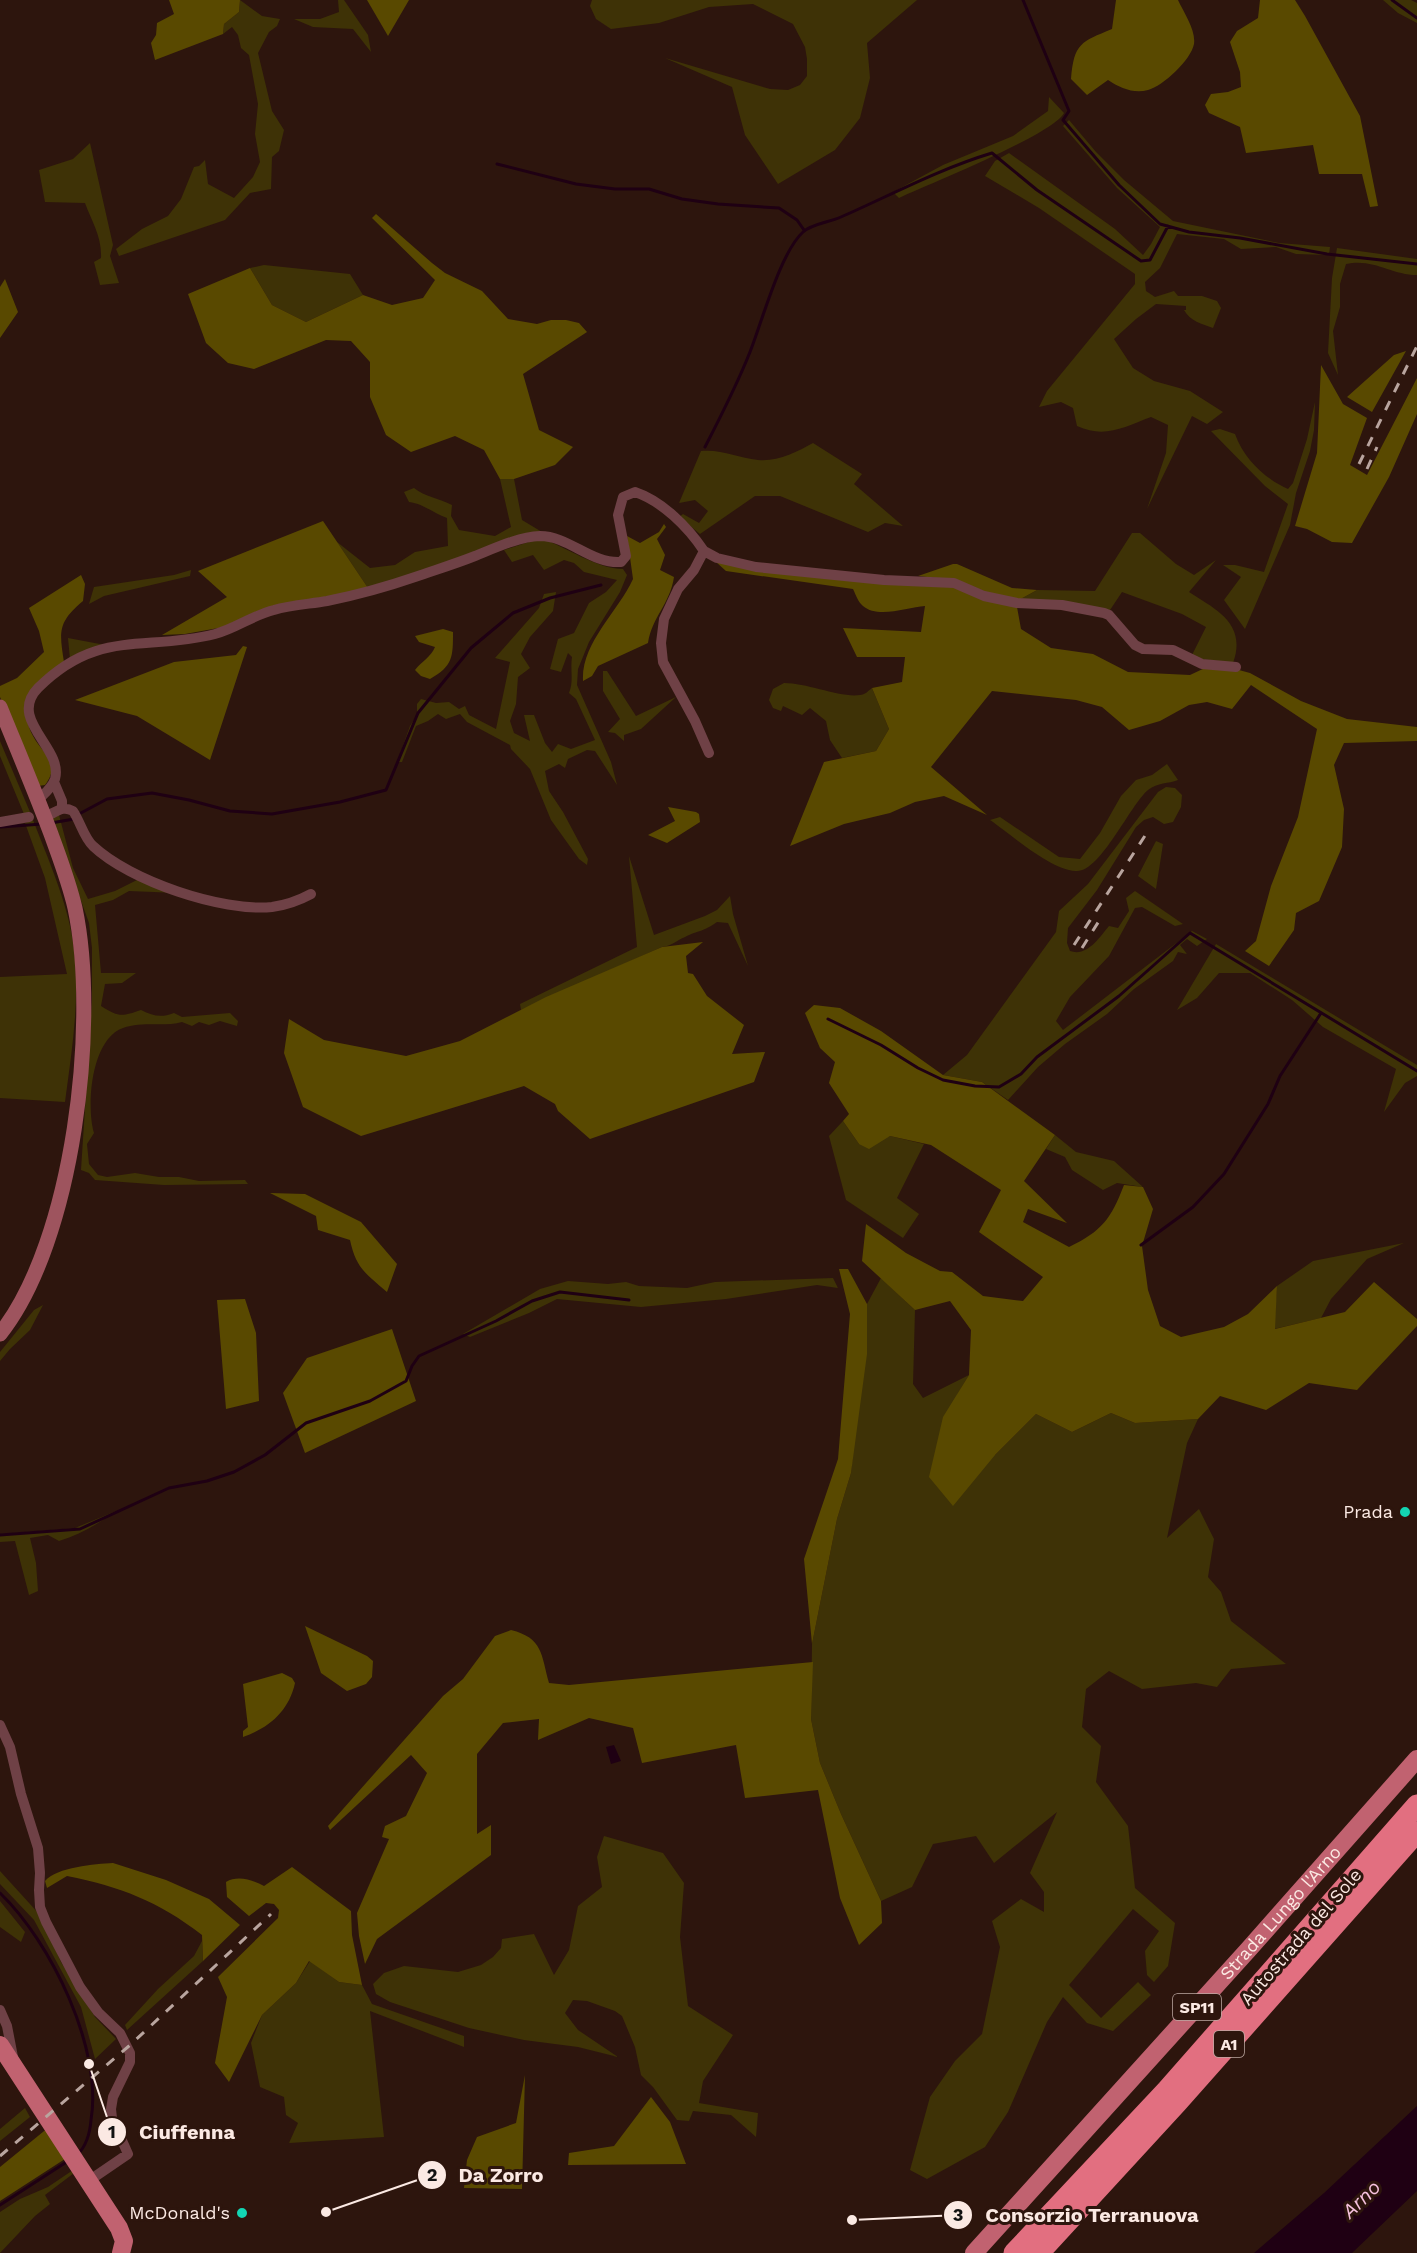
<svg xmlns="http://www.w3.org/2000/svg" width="1417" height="2253" font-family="'Work Sans',sans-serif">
  <rect width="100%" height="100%" fill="#2d150d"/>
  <path fill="#3e3206" d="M240,0L262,16L280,19L277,26L269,32L258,53L272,111L284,130L279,151L272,157L271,189L250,193L225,220L119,256L116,249L142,229L168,216L181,199L194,167L199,166L205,160L208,184L234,198L253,177L260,162L255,134L258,104L249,55L241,48L238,35L232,27L223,34L224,24L239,12Z
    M338,0H344L368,35L371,52L353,29L313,27L294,19H320L339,12Z
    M592,0H917L867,43L870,78L860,118L835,150L778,184L745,135L732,87L665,58L770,89L788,90L800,85L807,76V59L805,47L793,24L753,4L709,7L659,23L611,29L596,19L590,6Z
    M1383,0H1411L1417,3V23L1398,13Z
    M1049,97L1064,113C1054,134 927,185 899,198L893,192L943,165L1013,136L1048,111Z
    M1069,120L1096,152L1124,180L1173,221L1279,243L1330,247L1329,255L1296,254L1276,247L1241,249L1224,239L1177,234L1160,268L1145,282L1146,291L1155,297L1174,291L1178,296H1202L1217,301L1221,308L1213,328C1202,324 1190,321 1184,310H1186V306L1156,304L1136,319L1114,339L1133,368L1154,381L1190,391L1223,412L1207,424L1192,416L1147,509L1166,453L1168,425L1151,417C1124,427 1105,439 1077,426L1073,408L1061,402L1039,407L1047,391L1135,284V274L1039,208L985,176L995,161L1009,153L1115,229L1143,255L1151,244L1160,227L1117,188L1063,126Z
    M90,143L113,245L110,256L119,283L100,285L94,262L101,258C102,237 92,222 85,203L45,202L39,170L73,159Z
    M1337,248L1417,259V275C1391,275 1374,258 1346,264L1340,284V307L1333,331L1338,375L1328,353L1332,278Z
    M264,265L350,274L363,295L306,322L272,305L250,268Z
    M1315,402L1314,430L1310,451L1296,493L1290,525L1245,629L1224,600L1241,577L1223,565H1235L1264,572L1288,504L1265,486L1211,431L1220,429L1235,434C1244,459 1264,478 1288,489L1293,483L1307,439Z
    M813,443L862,474L854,484L903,526L885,523L868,532L780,496H755L700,534L679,517L683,514L699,523L708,511L695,500L679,503L701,451C722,449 738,458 758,460C777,462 797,452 813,443Z
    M500,479H514L522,520L542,532L368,588L337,542L370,568L395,565L415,552L448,546L447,518C433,513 424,504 409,502L404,492L414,488C425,497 439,498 452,505L451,516L459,530L495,536L511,527Z
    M1132,533H1140L1176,564L1194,575L1216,560L1189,592C1217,610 1247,624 1233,663L1202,659L1192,655L1206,627L1182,614L1122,592L1110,610L1017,601L1037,590L1095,591Z
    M541,538C566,547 597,569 623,569L627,575L620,592L589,642L578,669L577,685L611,762L617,785L595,751L587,750L568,759L565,768L559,764L545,771L549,791L563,812L588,859L587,865L579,859L551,820L530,769L511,749L510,745L467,722L460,714L446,719L438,714L428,721L416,726L402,762H397L410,726L417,715V704L421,699L436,703L449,702L459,709L465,706L469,715L496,729L510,662L495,658L539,608L544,594L556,592L553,611L530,637L521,654L530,668L518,677L516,704L510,721L514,733L530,741L524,715H534L545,743L552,752L558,744L571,749L595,740L576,699L569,693C574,681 570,670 572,657L568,653L561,672L550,669L558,639L574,633L589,603L606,592L617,580L584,572L574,563L564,560L544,570L533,555L512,562L504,550Z
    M191,570L190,576L104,596L89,604L94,587L174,575Z
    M68,638L105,645L70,659Z
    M603,671H607L636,716L676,697L641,729L624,735V741L615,733L608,732L620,719L603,691Z
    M784,683C808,683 840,698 860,695C865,695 868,691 872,688L889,729L876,751L842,758L830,740L826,721L810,708L802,715L783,706L781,711L773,708L769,700L773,689Z
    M0,741L30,812L24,814L0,756Z
    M1167,764L1178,780C1168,784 1158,782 1148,790C1130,805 1100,873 1076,871C1049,869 1012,835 990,820L1000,817L1059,857L1080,859L1100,833L1121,796L1136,780L1152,775Z
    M1166,787L1175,788L1182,795L1181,807L1173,822L1164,824L1153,817L1144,820L1136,827L1097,890L1068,928L1067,943L1070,951C1087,957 1099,938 1109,926L1118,928L1129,911L1126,898L1135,891L1183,924L1175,926L1142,907L1135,908L1109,956L1070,997L1056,1021L1063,1030L1192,931L1207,939L1197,946L1187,939L1180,945L1187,954L1178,952L1173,961L1134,989L1107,1014L1065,1044L1038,1067L1008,1100L982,1082L943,1075L967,1055L1056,932L1059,911L1088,884L1158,792Z
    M59,815L73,868L88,899L115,891L139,879L179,893L129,891L113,900L95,905L101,973H136L122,983L105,984L101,1006C119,1017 121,1017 141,1010C153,1016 161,1018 174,1013L182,1017L230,1013L238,1021L237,1026L220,1021L209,1025L199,1022L192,1026L182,1022C166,1027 142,1021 123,1028C91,1039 86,1106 94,1133L87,1144L89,1164L98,1175L107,1177L135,1173L159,1177H179L199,1181L245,1180L248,1184L164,1185L95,1180L89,1173L81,1170L92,1000V948L89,923L51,817Z
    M33,820C48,859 67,901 73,942C81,996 72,1049 65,1102L0,1098V977L67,974L45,878L25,823Z
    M1156,841L1163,844L1156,889L1138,876Z
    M629,856L654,935L705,916L717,910L730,896L733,914L748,966L728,923L717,922C703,932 699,930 685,937C675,941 674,945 662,947L521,1010L520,1004L637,947Z
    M1216,944L1417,1065V1076L1405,1083L1384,1112L1396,1069L1323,1027L1292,1000L1250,973H1219L1197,998L1177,1010Z
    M843,1121L859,1144L890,1136L924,1144L897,1198L919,1214L903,1238L846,1200L829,1136Z
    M1055,1135L1076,1152L1114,1161L1143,1187L1117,1183L1103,1190L1072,1170L1065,1157L1046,1149Z
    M1404,1243L1367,1259L1331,1299L1321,1318L1274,1329L1277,1286L1313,1261Z
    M833,1278L838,1288L817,1285L726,1299L641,1307L557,1299L529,1313L470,1337L463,1334L540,1289L568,1281L608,1284L626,1282L639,1286L687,1288L715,1282Z
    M881,1278L915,1310L913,1384L923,1398L969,1375L957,1395L995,1455L1036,1414L1072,1432L1111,1413L1135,1423L1198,1419L1187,1443L1167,1538L1199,1509L1214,1539L1208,1577L1221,1592L1231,1621L1286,1664L1231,1669L1217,1687L1196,1683L1142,1689L1109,1671L1086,1689L1082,1727L1101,1746L1096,1782L1128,1826L1135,1888L1175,1923L1168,1966L1154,1982L1147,1975L1145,1951L1159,1931L1133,1909L1069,1985L1101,2018L1138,1982L1151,1995L1113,2031L1087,2023L1063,1997L1047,2022L1008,2112L985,2147L927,2179L910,2170L930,2097L955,2061L982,2034L1000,1947L992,1921L1021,1899L1044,1912V1892L1030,1873L1057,1812L994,1863L976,1836L933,1844L912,1887L881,1901L841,1814L820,1763L811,1719L812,1644L837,1519L851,1473L867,1304Z
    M43,1305L30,1330L10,1349L0,1361V1352L34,1310Z
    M116,1511C98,1524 81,1534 59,1541L48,1535L30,1538L36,1563L38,1591L29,1595L15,1541L0,1542V1534L75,1528Z
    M604,1836L663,1853L684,1883L680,1937L688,2006L733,2035L703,2081L699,2103L758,2113L756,2137L731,2115L693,2111L689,2121L677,2120L653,2087L641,2075L635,2047L622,2016L615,2011L587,2001L573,2000L565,2013L578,2030L618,2057L578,2047L524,2040L469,2028L390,2002L376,1994L373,1984L384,1973L404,1966L458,1972L481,1965L493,1957L501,1948L502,1939L534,1934L554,1975L569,1950L578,1906L602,1887L597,1857Z
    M0,1871L40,1915L61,1962L95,2017L116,2039L95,2059L81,2007L34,1920L0,1884Z
    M0,1901L25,1932L21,1942L0,1927Z
    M202,1941L203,1961L127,2030L125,2025L158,1989L194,1956Z
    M310,1961L339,1982L362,1985L372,2004L464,2036V2047L370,2011L384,2137L289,2143L298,2123L286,2115L284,2097L260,2087L251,2043L262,2015L296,1983Z
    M25,2108L30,2117L0,2141V2129Z
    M76,2168L78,2170L45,2195L50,2204L35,2216L0,2253V2212L20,2199L48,2187Z"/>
  <path fill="#594900" d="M169,0H240L239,12L224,24L223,34L155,60L151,43L156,35L157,23L174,14Z
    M367,0H409L388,36Z
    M1116,0H1178C1184,13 1196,30 1194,44C1191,60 1163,86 1148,90C1134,94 1120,88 1108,80L1087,95L1071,79C1074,43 1081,42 1112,29Z
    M1260,0H1295L1305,16L1360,116L1378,206L1370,207L1362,174H1319L1313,145L1246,153L1240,127L1209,113L1205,105L1211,94L1228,92L1241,87L1240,72L1230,42L1237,31L1258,18Z
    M376,214L432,263L445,273L482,291L508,319L537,324L551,320H566L579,323L587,332L523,374L539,430L573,447L555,465L514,479H500L484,450L455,436L411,452L386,435L370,397V362L351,341L326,340L254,369L228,363L206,343L188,294L250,268L272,305L306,322L363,295L392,305L423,298L435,280L372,218Z
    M5,279L18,312L0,338V287Z
    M1406,351L1372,412L1347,397L1394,355Z
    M1321,365L1343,404L1367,418L1350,465L1367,475L1417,378V414L1389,477L1352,543L1332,542L1307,529L1295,526L1317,453Z
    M323,521L368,588L224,627L185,634L162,635L227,597L198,571Z
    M664,524L666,527L657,539L665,555L660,570L674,577C670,604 652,617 648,643L598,666L592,676L583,681C581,643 618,612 633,579L627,536L640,543L659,532Z
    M716,562L952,587L1017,607L1021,629L1051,648L1093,654L1128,672L1190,675L1207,667L1239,670L1250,673L1301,701L1347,719L1417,727V741L1344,743L1334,765L1344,809L1342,847L1319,901L1296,913L1294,930L1269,966L1245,951L1256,941L1271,886L1298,817L1317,729L1251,685L1232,709L1207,702L1189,705L1160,721L1129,730L1102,707L1076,700L992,691L931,767L987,815L944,796L915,802L890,813L844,824L790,846L824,762L876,751L889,729L872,688L902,682L905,657H857L843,628L921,632L925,606C908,607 878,619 863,606C858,602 856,595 853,589L726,571Z
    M953,564H957L1012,588L1037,590L1017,601L989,593L955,580L918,576Z
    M81,575L85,584L83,601C58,622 59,631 64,662L26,704C26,716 27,725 33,736C43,755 62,762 45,785L38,786L0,697V686L17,678L44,652L39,631L29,608Z
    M443,629L453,632C453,657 453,666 430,679L421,676L415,670C422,661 431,657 435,647L419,642L415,636Z
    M243,646L247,647L210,760L137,716L75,700L174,662L236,655Z
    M668,807L696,812L699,814L700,822L667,843L648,835L675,821Z
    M703,942L686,956L688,973L693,974L707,996L744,1025L732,1054L765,1052L754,1082L590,1139L558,1111L555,1104L524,1086L361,1136L303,1107L284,1053L289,1019L324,1040L406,1056L460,1041L546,997L662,947Z
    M814,1005L840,1008L881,1031L943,1075L982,1082L1055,1135L1024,1181L1067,1223L1028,1209L1023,1222L1069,1247C1102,1231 1111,1219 1124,1185L1143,1187L1153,1209L1142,1246L1148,1290L1160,1326L1181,1337L1224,1327L1248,1314L1277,1286L1275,1329L1345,1312L1374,1282L1417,1319V1326L1357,1390L1309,1383L1266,1410L1220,1396L1198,1419L1135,1423L1111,1413L1072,1432L1036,1414L995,1455L953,1506L929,1477L943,1417L969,1375L971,1330L950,1301L915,1310L862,1261L866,1224L906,1253L940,1271L952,1272L983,1296L1023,1301L1043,1277L979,1232L1001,1190L931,1145L890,1136L869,1149L859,1144L843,1121L849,1114L829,1083L835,1062L820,1048L805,1013Z
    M270,1193L305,1194L361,1222L397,1264L387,1292C365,1273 356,1268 350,1240L318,1230L316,1216Z
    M839,1269H848L867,1304V1354L851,1473L837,1519L812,1644L804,1559L838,1459L850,1314Z
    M245,1299L256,1333L259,1401L226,1409L217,1300Z
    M392,1329L416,1401L305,1453L283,1393L307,1358Z
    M305,1626L367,1656L373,1661L372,1677L366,1684L347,1691L321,1673Z
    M511,1630C543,1638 541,1654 549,1683L569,1685L813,1662L811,1719L820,1763L841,1814L881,1901L882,1923L859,1945L840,1898L818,1790L745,1798L736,1745L642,1763L633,1728L589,1718L538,1740L539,1719L503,1723L477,1754V1834L491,1825V1855L377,1939L365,1964L359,1936L357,1913L389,1839L382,1837L385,1826L406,1816L427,1773L411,1755L330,1830L328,1826L443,1696L463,1679L495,1636Z
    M282,1673L292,1678L295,1683C289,1711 269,1728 243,1737V1731L248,1727L243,1684Z
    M113,1863L166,1880L209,1899L240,1925L203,1961L202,1935C158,1901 121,1887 67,1876L47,1888L45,1881C57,1867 95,1864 113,1863Z
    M292,1867L351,1911L352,1935L362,1985L339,1982L309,1961L296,1983L262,2015L229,2082L215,2063L227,1997L218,1977L278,1918L279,1910L274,1904L266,1903L249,1916L227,1897L226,1882C238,1875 252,1880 264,1886Z
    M525,2075L522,2189L464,2188L467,2160L477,2137L516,2123Z
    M651,2097L670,2122L686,2164L568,2165L569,2153L614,2146Z
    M49,2127L68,2157L0,2201V2167Z"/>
  <path fill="#1f0013" d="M614,1745L621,1761L611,1764L606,1747Z
    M1417,2106V2191L1352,2253H1254L1324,2193Z"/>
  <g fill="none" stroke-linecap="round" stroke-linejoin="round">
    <path stroke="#1f0013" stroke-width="3" d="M1023,0L1069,111L1063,120L1119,185L1160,224L1189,232L1240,238L1327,254L1417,264
      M1392,0L1417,18
      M497,164L576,184L615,189H649L682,199L718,204L779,208L797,220L804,230
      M705,447C721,416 737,385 750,352C762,322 780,253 803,232C811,224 830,222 841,217C891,195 939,169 992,153L1037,190L1141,261L1150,260L1168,226
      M79,814L107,799L152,793L189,800L230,811L272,814L340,802L386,790L418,713L471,648L513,613L550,598L601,585
      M51,823L74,819
      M1,827L42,824
      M828,1019L881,1045L918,1068L943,1080L975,1086L999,1087L1021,1074L1037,1057L1119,996L1190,933L1417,1071
      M1141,1245L1193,1207L1224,1174L1268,1104L1280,1076L1321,1013
      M0,1535L80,1529L169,1488L207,1481L234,1472L265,1455L306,1423L370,1401L406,1381L412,1366L419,1356L496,1321L532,1301L560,1292L629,1300
      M0,1893C51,1942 103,2049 91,2120C90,2132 87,2145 78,2154
      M0,2205L68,2161"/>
    <path stroke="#6f4146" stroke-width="10" d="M704,551L717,558L756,567L884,580L954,583L984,596L1017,603L1062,605L1104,613L1109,615L1135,645L1143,649L1173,650L1202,664L1236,667
      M54,782L62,801V808
      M38,800C44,794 52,788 55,779C64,748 7,720 38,688C98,628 144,652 215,634C235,629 253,615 274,610C291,605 310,604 327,601C357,595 386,587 415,577C435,570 455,564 475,556C495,548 518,537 540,536C569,536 591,564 621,562L626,556L618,515L623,497L635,492C662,501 688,527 704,551L694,570L678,589L664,619L661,643L663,662L695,721L709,753
      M51,814C59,810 64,806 73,811C80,821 84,838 93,846C130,881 222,912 272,907C287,905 298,901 311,894
      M0,822L29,817
      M0,1725L10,1747L21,1794L38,1848L40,1873L39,1890L40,1907L46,1922L80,1987L98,2012L120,2033L130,2053V2062L113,2097L111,2109L112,2118L128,2154L90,2180
      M0,2010L7,2026L13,2057"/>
    <path stroke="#9e545e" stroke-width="15" d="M0,707C17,749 35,791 51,834C60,859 69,882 75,908C99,1022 74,1241 0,1334"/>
    <g stroke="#c16270" stroke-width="18">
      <path d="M0,2045L119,2228L124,2241L121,2253"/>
      <path id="s1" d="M974,2253L1248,1950L1417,1759"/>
    </g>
    <path stroke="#e26f80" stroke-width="21" d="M1014,2253L1167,2090L1417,1805
      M1039,2253L1177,2103L1417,1832"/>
    <path stroke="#b9a59f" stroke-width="3" stroke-dasharray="10 10" stroke-linecap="butt" d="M1359,464L1417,346
      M1367,469L1377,447
      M1074,945L1150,828
      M1082,948L1099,921
      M0,2156L129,2046L271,1914"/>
  </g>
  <g fill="#13d5b3" stroke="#2d150d" stroke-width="2">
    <circle cx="1405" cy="1512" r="6"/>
    <circle cx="242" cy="2213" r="6"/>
  </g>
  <g text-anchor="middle" stroke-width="6" stroke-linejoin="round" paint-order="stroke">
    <g fill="#2d150d" stroke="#bda9a3" stroke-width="1.5">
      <rect x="1173" y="1994" width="48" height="26" rx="4.5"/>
      <rect x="1214" y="2031" width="30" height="26" rx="4.5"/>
    </g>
    <g font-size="16" font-weight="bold" fill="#fbe9e3">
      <text x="1197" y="2013">SP11</text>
      <text x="1229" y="2050">A1</text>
    </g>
    <g font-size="18" fill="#fbe9e3" stroke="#2d150d" text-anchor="end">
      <text x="1393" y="1518">Prada</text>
      <text x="230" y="2219">McDonald's</text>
    </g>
    <g font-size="18" fill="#fbe9e3" stroke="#2d150d">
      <text dy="6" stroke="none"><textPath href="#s1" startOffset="458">Strada Lungo l'Arno</textPath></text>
      <text transform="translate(1301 1937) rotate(-49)" y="6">Autostrada del Sole</text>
    </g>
    <g font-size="20" font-style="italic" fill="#f6c2de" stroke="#2d150d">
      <text transform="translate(1361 2199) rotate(-44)" y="7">Arno</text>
    </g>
  </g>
  <path fill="none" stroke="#fbe9e3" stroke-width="2" d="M89 2064L112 2132M326 2212L432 2175M852 2220L958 2215"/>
  <g fill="#fbe9e3" stroke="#2d150d" stroke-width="2">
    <circle cx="89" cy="2064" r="6"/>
    <circle cx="326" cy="2212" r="6"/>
    <circle cx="852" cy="2220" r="6"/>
    <circle cx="112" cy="2132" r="15"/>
    <circle cx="432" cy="2175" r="15"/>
    <circle cx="958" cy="2215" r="15"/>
  </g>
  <g font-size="18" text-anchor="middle" font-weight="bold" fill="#111">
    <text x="112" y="2138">1</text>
    <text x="432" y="2181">2</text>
    <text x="958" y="2221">3</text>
  </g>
  <g font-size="20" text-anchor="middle" font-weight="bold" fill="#fbe9e3" stroke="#2d150d" stroke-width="6" stroke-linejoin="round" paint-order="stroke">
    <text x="187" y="2139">Ciuffenna</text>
    <text x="501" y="2182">Da Zorro</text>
    <text x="1092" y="2222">Consorzio Terranuova</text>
  </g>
</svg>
